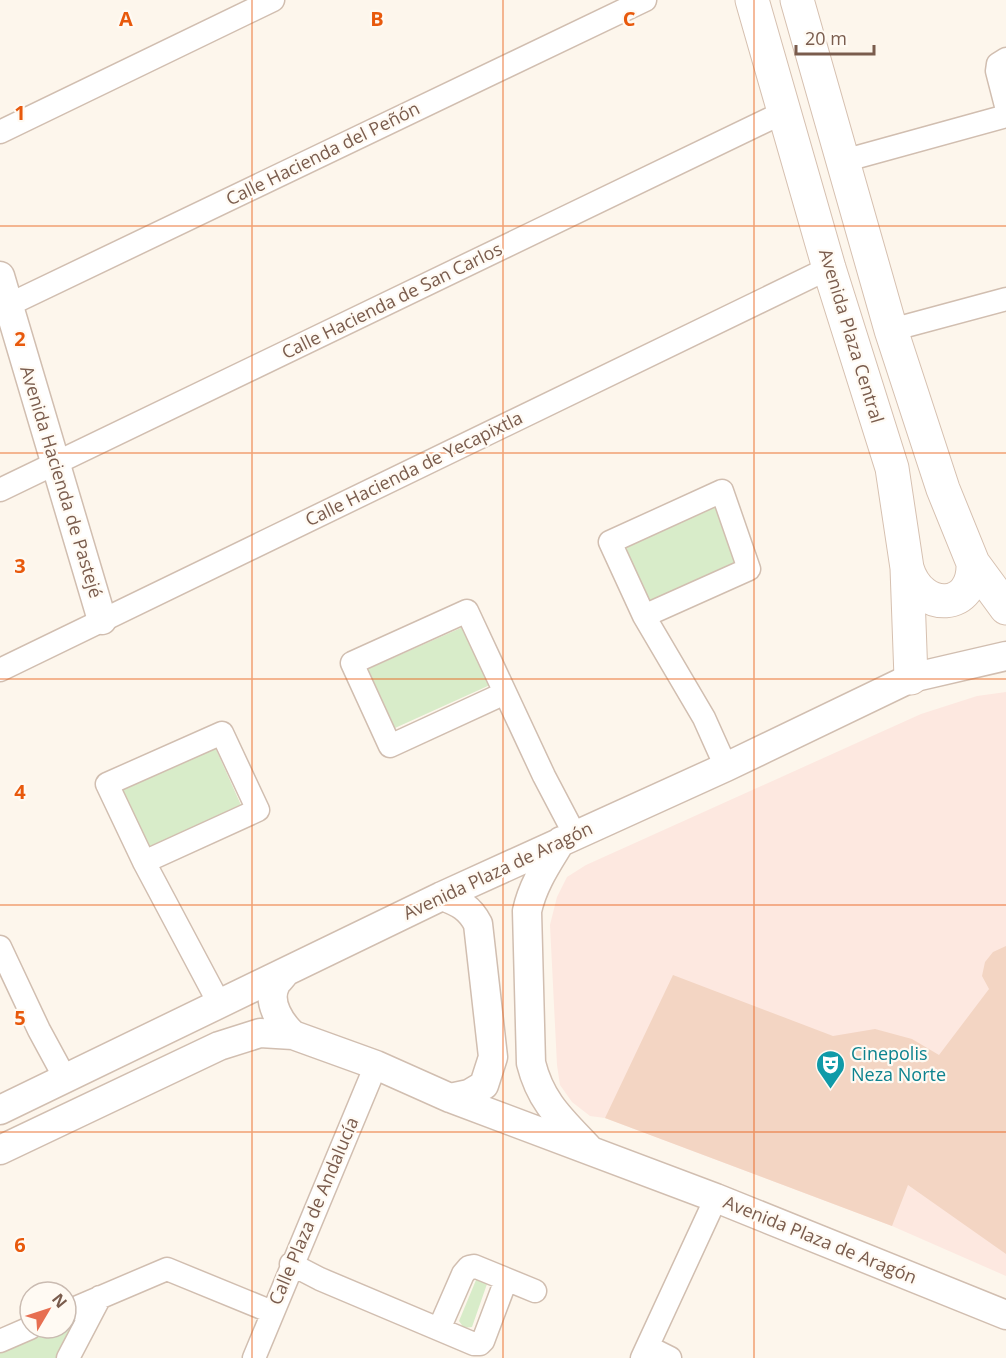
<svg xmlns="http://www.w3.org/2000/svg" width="1006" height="1358" font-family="'Open Sans',sans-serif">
  <rect width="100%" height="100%" fill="#fdf6ec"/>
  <path fill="#fde8e0" d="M1006,692V1276L892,1226L605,1118L590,1116L572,1102L560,1085L557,1065L550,925L557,897L567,877L586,865L921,714L977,696Z"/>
  <path fill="#d8ecc9" d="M719,501L739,563L649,604L622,545Z
    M463,627L490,685L395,728L368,669Z
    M215,747L241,805L147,848L120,789Z
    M482,1278L487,1284L472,1327L464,1328L459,1321L476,1280Z
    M70,1315L78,1322L60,1358H0V1346L41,1328H66V1317Z"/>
  <path fill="#f3d5c3" d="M1006,946V1254L908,1185L892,1226L605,1118L673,975L833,1036L875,1029L912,1039L939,1055L989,989L982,976L985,962L993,952Z"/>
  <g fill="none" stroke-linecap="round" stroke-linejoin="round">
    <defs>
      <path id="minor" d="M1006,59L998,64L997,71L1006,106
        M0,132L273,0
        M843,161L1006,116
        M0,309L645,0
        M891,330L1006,299
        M0,490L784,112
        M644,616L749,569L722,491L610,542L644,616L704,718L726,767
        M0,670L829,268
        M505,693L390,746L352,663L467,611L544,776L575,835
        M144,862L258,810L222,733L107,784L144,862L220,1005
        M0,947L39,1030L65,1078
        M291,1264L320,1279L474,1344H480L483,1341L506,1280
        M66,1312L167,1269L272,1312
        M439,1329L463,1274L469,1267L474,1266L535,1291
        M0,1341L30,1328
        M648,1347L670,1358
        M68,1358L100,1297
        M254,1358L376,1065
        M642,1358L716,1198"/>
      <path id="tertiary" d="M0,276L102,620
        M561,841C547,864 533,884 527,911L531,1063C541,1103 562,1120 589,1149
        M442,896C459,902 470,908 478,924L493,1057L484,1085L469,1094L450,1098
        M284,974C282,977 276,982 275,986C267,1003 281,1024 293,1035
        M0,1110L442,896L726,767L911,678L1006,656
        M0,1150L219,1046L260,1033L293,1035L376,1065L450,1098L716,1198L1006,1315"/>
      <path id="secondary" d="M752,0L829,268L892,468L907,568L911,678
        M797,0L891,330L943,489L973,563L1006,608
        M907,568C921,614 975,611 973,563"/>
    </defs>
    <use href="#minor" stroke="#d1beb0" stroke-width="25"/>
    <use href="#tertiary" stroke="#d1beb0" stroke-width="31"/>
    <use href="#secondary" stroke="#d6c0b0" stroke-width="35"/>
    <use href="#minor" stroke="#fff" stroke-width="22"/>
    <use href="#tertiary" stroke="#fff" stroke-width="28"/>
    <use href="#secondary" stroke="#fff" stroke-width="33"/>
  </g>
  <path fill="none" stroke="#e8590c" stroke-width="1.5" stroke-opacity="0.55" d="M252,0V1358M503,0V1358M754,0V1358M0,226H1006M0,453H1006M0,679H1006M0,905H1006M0,1132H1006"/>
  <defs>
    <symbol id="theatre-pin" viewBox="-11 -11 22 30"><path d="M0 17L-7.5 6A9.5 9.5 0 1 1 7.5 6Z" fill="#0f9aa8" stroke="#fffaf3"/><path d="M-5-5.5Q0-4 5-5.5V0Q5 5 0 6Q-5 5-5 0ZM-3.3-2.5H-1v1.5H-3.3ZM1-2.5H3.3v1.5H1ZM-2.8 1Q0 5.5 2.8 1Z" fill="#fff"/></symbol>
  </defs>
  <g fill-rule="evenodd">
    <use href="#theatre-pin" x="814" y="1048" width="33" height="45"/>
  </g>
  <g text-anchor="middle" stroke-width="4.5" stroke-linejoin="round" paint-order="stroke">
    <g font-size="18" fill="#7a5c4d" stroke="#fffaf3">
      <text transform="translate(323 154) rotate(-26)" y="6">Calle Hacienda del Peñón</text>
      <text transform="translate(392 301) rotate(-26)" y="6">Calle Hacienda de San Carlos</text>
      <text transform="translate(851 336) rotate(73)" y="6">Avenida Plaza Central</text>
      <text transform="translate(414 469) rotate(-26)" y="6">Calle Hacienda de Yecapixtla</text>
      <text transform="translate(61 482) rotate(73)" y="6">Avenida Hacienda de Pastejé</text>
      <text transform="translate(498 871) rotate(-25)" y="6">Avenida Plaza de Aragón</text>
      <text transform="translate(314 1211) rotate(-67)" y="6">Calle Plaza de Andalucía</text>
      <text transform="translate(820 1240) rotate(22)" y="6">Avenida Plaza de Aragón</text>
    </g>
    <g font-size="18" fill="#0d838f" stroke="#fffaf3" text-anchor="start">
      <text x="851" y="1060">Cinepolis<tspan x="851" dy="21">Neza Norte</tspan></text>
    </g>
  </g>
  <g font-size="20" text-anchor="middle" font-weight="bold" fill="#e8590c" stroke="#fffaf3" stroke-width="4.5" stroke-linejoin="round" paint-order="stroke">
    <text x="126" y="26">A</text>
    <text x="377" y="26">B</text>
    <text x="629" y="26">C</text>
    <text x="20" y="120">1</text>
    <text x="20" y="346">2</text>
    <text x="20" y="573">3</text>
    <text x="20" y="799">4</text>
    <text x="20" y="1025">5</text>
    <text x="20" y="1252">6</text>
  </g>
  <g transform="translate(48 1310) rotate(51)"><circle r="28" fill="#fffaf3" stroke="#cabbb1" stroke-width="1.5"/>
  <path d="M0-4.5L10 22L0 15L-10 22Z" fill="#e76f51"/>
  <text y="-9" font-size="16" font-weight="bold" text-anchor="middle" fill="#7a5c4d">N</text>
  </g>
  <path d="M796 45v9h78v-9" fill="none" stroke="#7a5c4d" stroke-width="3"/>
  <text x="805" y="45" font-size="18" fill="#7a5c4d" stroke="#fffaf3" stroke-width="4.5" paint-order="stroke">20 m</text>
</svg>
